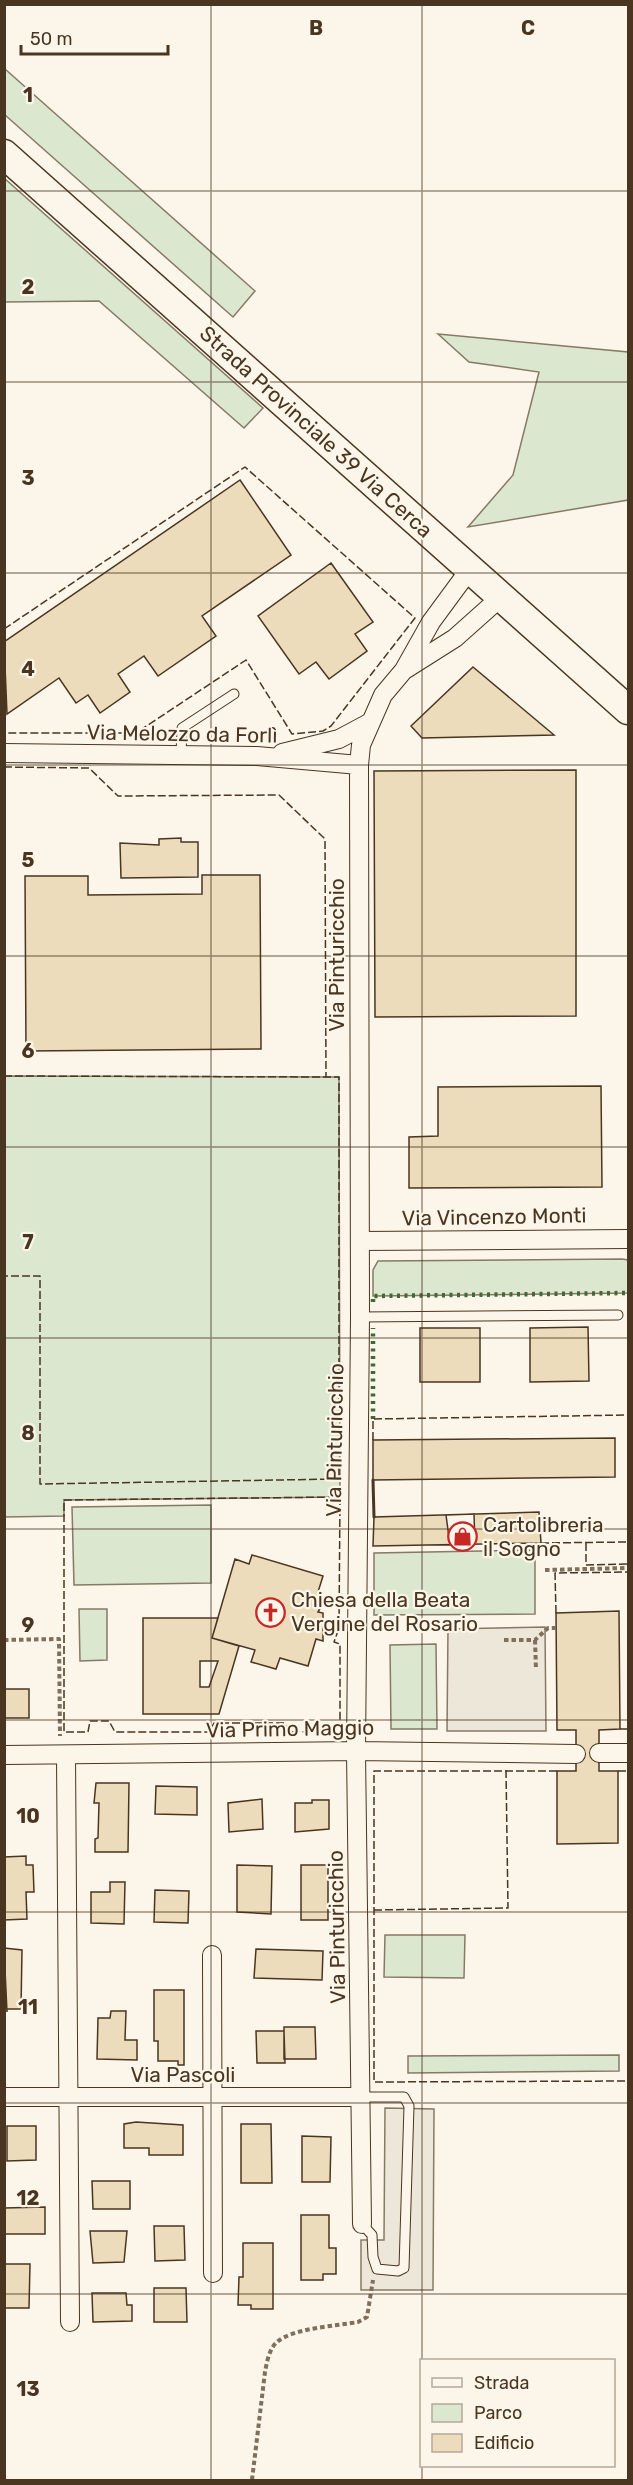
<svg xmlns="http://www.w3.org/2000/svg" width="633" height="2485" font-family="Rubik,sans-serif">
  <rect width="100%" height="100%" fill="#fbf6e9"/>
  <path fill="#dce7d0" stroke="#887966" stroke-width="1.5" d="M5,69L255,291L233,317L5,115Z
    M4,178L263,408L244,428L99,301L5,302Z
    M438,334L628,352V500L468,527L513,475L539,372L469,362Z
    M5,1076L339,1077L340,1497L64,1500V1516L5,1517Z
    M622,1259L628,1260V1293L373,1296V1270L378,1261Z
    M211,1505V1583L74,1585L72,1507Z
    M535,1550V1614L374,1615V1553Z
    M79,1609H107V1660L80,1661Z
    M436,1644L437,1729H391L390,1645Z
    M385,1935H465L464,1978L384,1977Z
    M619,2055V2071L408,2073V2056Z"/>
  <path fill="#ede7d9" stroke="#887966" stroke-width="1.5" d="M545,1627L546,1731H447L448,1629Z
    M385,2108L434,2109L433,2290H361V2240H384Z"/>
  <path fill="#ecdcbc" stroke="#4a3520" stroke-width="1.5" fill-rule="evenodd" d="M240,480L291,555L202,616L216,636L158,676L144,656L118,674L130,692L100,713L88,695L76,703L59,678L7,714L4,642Z
    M331,563L373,622L355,634L367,651L329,679L316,662L299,674L258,616Z
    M473,667L554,735L422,738L411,726Z
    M576,770V1016L375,1017L374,771Z
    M181,838V842H198V877L121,878L120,843L159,845V839Z
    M202,875H260L261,1049L26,1051L25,876H88V895L202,894Z
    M601,1086L602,1187L409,1188V1137L438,1136V1087Z
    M588,1327L589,1381L530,1382V1328Z
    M420,1328H480V1382H420Z
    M615,1438V1477L373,1480V1440Z
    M539,1512L541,1543L373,1546L374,1517Z
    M474,1514L475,1544L450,1545L446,1515Z
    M252,1555L323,1576L318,1592L325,1600L318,1612L323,1613V1641L316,1639L308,1666L280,1658L276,1669L251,1662L255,1650L212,1638L235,1559L249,1564Z
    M619,1611L620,1729L599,1730V1771H618V1843L557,1844V1771H576V1730H557L556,1613Z
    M143,1618H218L212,1638L239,1646L219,1714H143ZM200,1661H218L209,1687H200Z
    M4,1689H29V1718H4Z
    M96,1783H129L128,1852H95V1839L98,1838L99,1803H94Z
    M156,1786L197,1787V1815L155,1814Z
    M262,1799L263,1829L229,1832L228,1803Z
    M312,1800H329V1829L295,1832V1803H312Z
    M26,1856V1865H33L34,1892H26L27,1919L4,1920V1857Z
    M237,1865L272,1866L271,1914L237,1912Z
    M301,1865H328V1920H301Z
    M110,1882H125L124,1924L91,1923V1892H110Z
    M155,1890L189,1891L188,1923L154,1922Z
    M4,1948L22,1950L21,2009H7V2012Z
    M256,1949L323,1951L322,1980L254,1978Z
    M154,1990H184V2065H178V2061H158V2041H154Z
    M111,2011H126L125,2040H137V2060L97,2059L98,2018H110Z
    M284,2027H315L316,2059H284Z
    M256,2031H284L285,2063H257Z
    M136,2122L183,2125V2155H149V2148H124V2124Z
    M241,2124H271L272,2183H241Z
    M7,2126H36V2160L7,2161Z
    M302,2136L331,2137L330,2182H302Z
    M92,2181H130V2209H93Z
    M45,2207V2234H4V2208Z
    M301,2215H329V2248H336V2274H323V2280H301Z
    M154,2226H184L185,2260L155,2261Z
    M90,2231H127L124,2262L93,2263Z
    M243,2243H273V2309H251V2305H238L239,2277H243Z
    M4,2264H30L29,2308H4Z
    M154,2288H186L187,2322H154Z
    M92,2293H126L127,2305H132V2321L93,2322Z"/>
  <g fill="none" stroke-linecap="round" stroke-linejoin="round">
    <defs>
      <path id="lane" d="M181,755L182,728L234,694
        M360,1317L618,1315
        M362,2097H404L409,2106L404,2268L398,2271L377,2269L373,2257L372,2235L362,2224"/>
      <path id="street" d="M406,669L455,638L501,597
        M4,753L257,756L359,765
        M282,753L339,739L369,723
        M360,1241L628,1239
        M599,1753H628
        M4,1755L356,1751L576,1754
        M66,1755L70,2322
        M212,1955L213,2273
        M4,2097H362
        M362,2224L356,1751L360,1317L359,765L361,745L383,695L404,670L431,622L470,569"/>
      <path id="primary" d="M4,154L628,710"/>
    </defs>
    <use href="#lane" stroke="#4a3520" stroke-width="11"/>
    <use href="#street" stroke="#4a3520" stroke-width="20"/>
    <use href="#primary" stroke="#4a3520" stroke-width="31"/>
    <path stroke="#7f6f5c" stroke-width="4" stroke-dasharray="4.5 3" stroke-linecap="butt" d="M545,1570L628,1568
      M4,1640L59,1639L60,1736
      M504,1640H535L548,1628H556
      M535,1640L536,1669
      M252,2480L265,2372C267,2362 269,2349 277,2342C293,2328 336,2326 358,2322L367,2317L373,2280"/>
    <use href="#lane" stroke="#fbf6e9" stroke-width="9"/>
    <use href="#street" stroke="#fbf6e9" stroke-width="18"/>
    <use href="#primary" stroke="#fbf6e9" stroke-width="28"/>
    <path stroke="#436837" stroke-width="4.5" stroke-dasharray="3 4.5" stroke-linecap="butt" d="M373,1302V1296L628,1293
      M373,1419V1328"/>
    <path stroke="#4a3520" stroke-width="1.5" stroke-dasharray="8 3" stroke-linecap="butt" d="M4,629L245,467L415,618L331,726L323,731L292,734L246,660L136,733H4
      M4,767L89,768L118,796L279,795L325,839L326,1077
      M4,1076L339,1077V1479L40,1484V1276H4
      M373,1440V1419L628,1415
      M340,1497L339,1628L334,1642L340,1644V1723L332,1731L288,1732L285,1723H214L209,1732H115L109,1721H90L88,1732H64V1500Z
      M541,1543L628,1542
      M586,1543V1565L628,1564
      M556,1613L555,1573L628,1572
      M620,1729H628
      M557,1771H374V2082L628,2081
      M618,1771H628
      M374,1910L508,1908L506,1770"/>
    <path stroke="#4a3520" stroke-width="3" d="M373,1480L374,1517"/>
  </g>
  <path fill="none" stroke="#4a3520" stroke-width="1.5" stroke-opacity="0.55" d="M211,4V2480M422,4V2360M4,191H628M4,382H628M4,573H628M4,765H628M4,956H628M4,1147H628M4,1338H628M4,1529H628M4,1720H628M4,1912H628M4,2103H628M4,2294H628M422,2466V2480"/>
  <defs>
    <symbol id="shop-ring" viewBox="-11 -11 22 22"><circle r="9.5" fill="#fbf6e9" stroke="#c62828" stroke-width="1.5"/><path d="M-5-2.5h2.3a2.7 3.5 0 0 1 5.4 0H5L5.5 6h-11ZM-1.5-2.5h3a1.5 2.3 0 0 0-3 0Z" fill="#c62828"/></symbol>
    <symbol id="church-ring" viewBox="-11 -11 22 22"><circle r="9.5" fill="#fbf6e9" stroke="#c62828" stroke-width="1.5"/><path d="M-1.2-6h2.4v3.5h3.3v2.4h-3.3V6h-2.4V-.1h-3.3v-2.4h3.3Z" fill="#c62828"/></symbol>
  </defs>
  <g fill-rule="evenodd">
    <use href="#shop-ring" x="446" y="1520" width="33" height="33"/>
    <use href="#church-ring" x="254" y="1596" width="33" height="33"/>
  </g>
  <g text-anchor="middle" stroke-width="4.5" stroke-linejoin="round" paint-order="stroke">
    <g font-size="21" fill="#4a3520" stroke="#fbf6e9">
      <text transform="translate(316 432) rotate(42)" y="7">Strada Provinciale 39 Via Cerca</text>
      <text transform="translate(182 734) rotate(1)" y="7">Via Melozzo da Forlì</text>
      <text transform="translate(337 955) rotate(-90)" y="7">Via Pinturicchio</text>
      <text transform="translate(494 1217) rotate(-1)" y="7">Via Vincenzo Monti</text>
      <text transform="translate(335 1440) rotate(-89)" y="7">Via Pinturicchio</text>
      <text transform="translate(290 1729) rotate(-1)" y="7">Via Primo Maggio</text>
      <text transform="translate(337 1927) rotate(-91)" y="7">Via Pinturicchio</text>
      <text x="183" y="2082">Via Pascoli</text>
    </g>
    <g font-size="21" fill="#4a3520" stroke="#fbf6e9" text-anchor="start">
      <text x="483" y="1532">Cartolibreria<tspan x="483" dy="24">il Sogno</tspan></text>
      <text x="291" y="1607">Chiesa della Beata<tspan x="291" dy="24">Vergine del Rosario</tspan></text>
    </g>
  </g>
  <g font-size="20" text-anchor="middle" font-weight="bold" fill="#4a3520" stroke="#fbf6e9" stroke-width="4.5" stroke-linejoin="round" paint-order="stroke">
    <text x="316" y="35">B</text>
    <text x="528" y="35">C</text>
    <text x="28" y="102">1</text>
    <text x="28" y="294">2</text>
    <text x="28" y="485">3</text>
    <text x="28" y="676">4</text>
    <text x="28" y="867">5</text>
    <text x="28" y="1058">6</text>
    <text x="28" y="1249">7</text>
    <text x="28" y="1440">8</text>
    <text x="28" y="1632">9</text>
    <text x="28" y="1823">10</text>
    <text x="28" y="2014">11</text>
    <text x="28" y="2205">12</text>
    <text x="28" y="2396">13</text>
  </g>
  <rect width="633" height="2485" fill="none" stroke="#4a3520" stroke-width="12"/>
  <rect x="420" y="2359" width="195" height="108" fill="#fbf6e9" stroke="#b4a999" stroke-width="1.5"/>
  <rect x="432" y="2378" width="30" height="9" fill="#fbf6e9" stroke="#b4a999" stroke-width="1.5"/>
  <text x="474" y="2389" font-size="18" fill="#4a3520">Strada</text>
  <rect x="432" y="2404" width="30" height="18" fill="#dce7d0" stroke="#b4a999" stroke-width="1.5"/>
  <text x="474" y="2419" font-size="18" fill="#4a3520">Parco</text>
  <rect x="432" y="2434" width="30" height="18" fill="#ecdcbc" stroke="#b4a999" stroke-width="1.5"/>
  <text x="474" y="2449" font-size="18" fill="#4a3520">Edificio</text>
  <path d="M21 45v9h147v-9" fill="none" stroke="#4a3520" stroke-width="3"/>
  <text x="30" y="45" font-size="18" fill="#4a3520" stroke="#fbf6e9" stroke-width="4.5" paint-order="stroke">50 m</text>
</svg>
